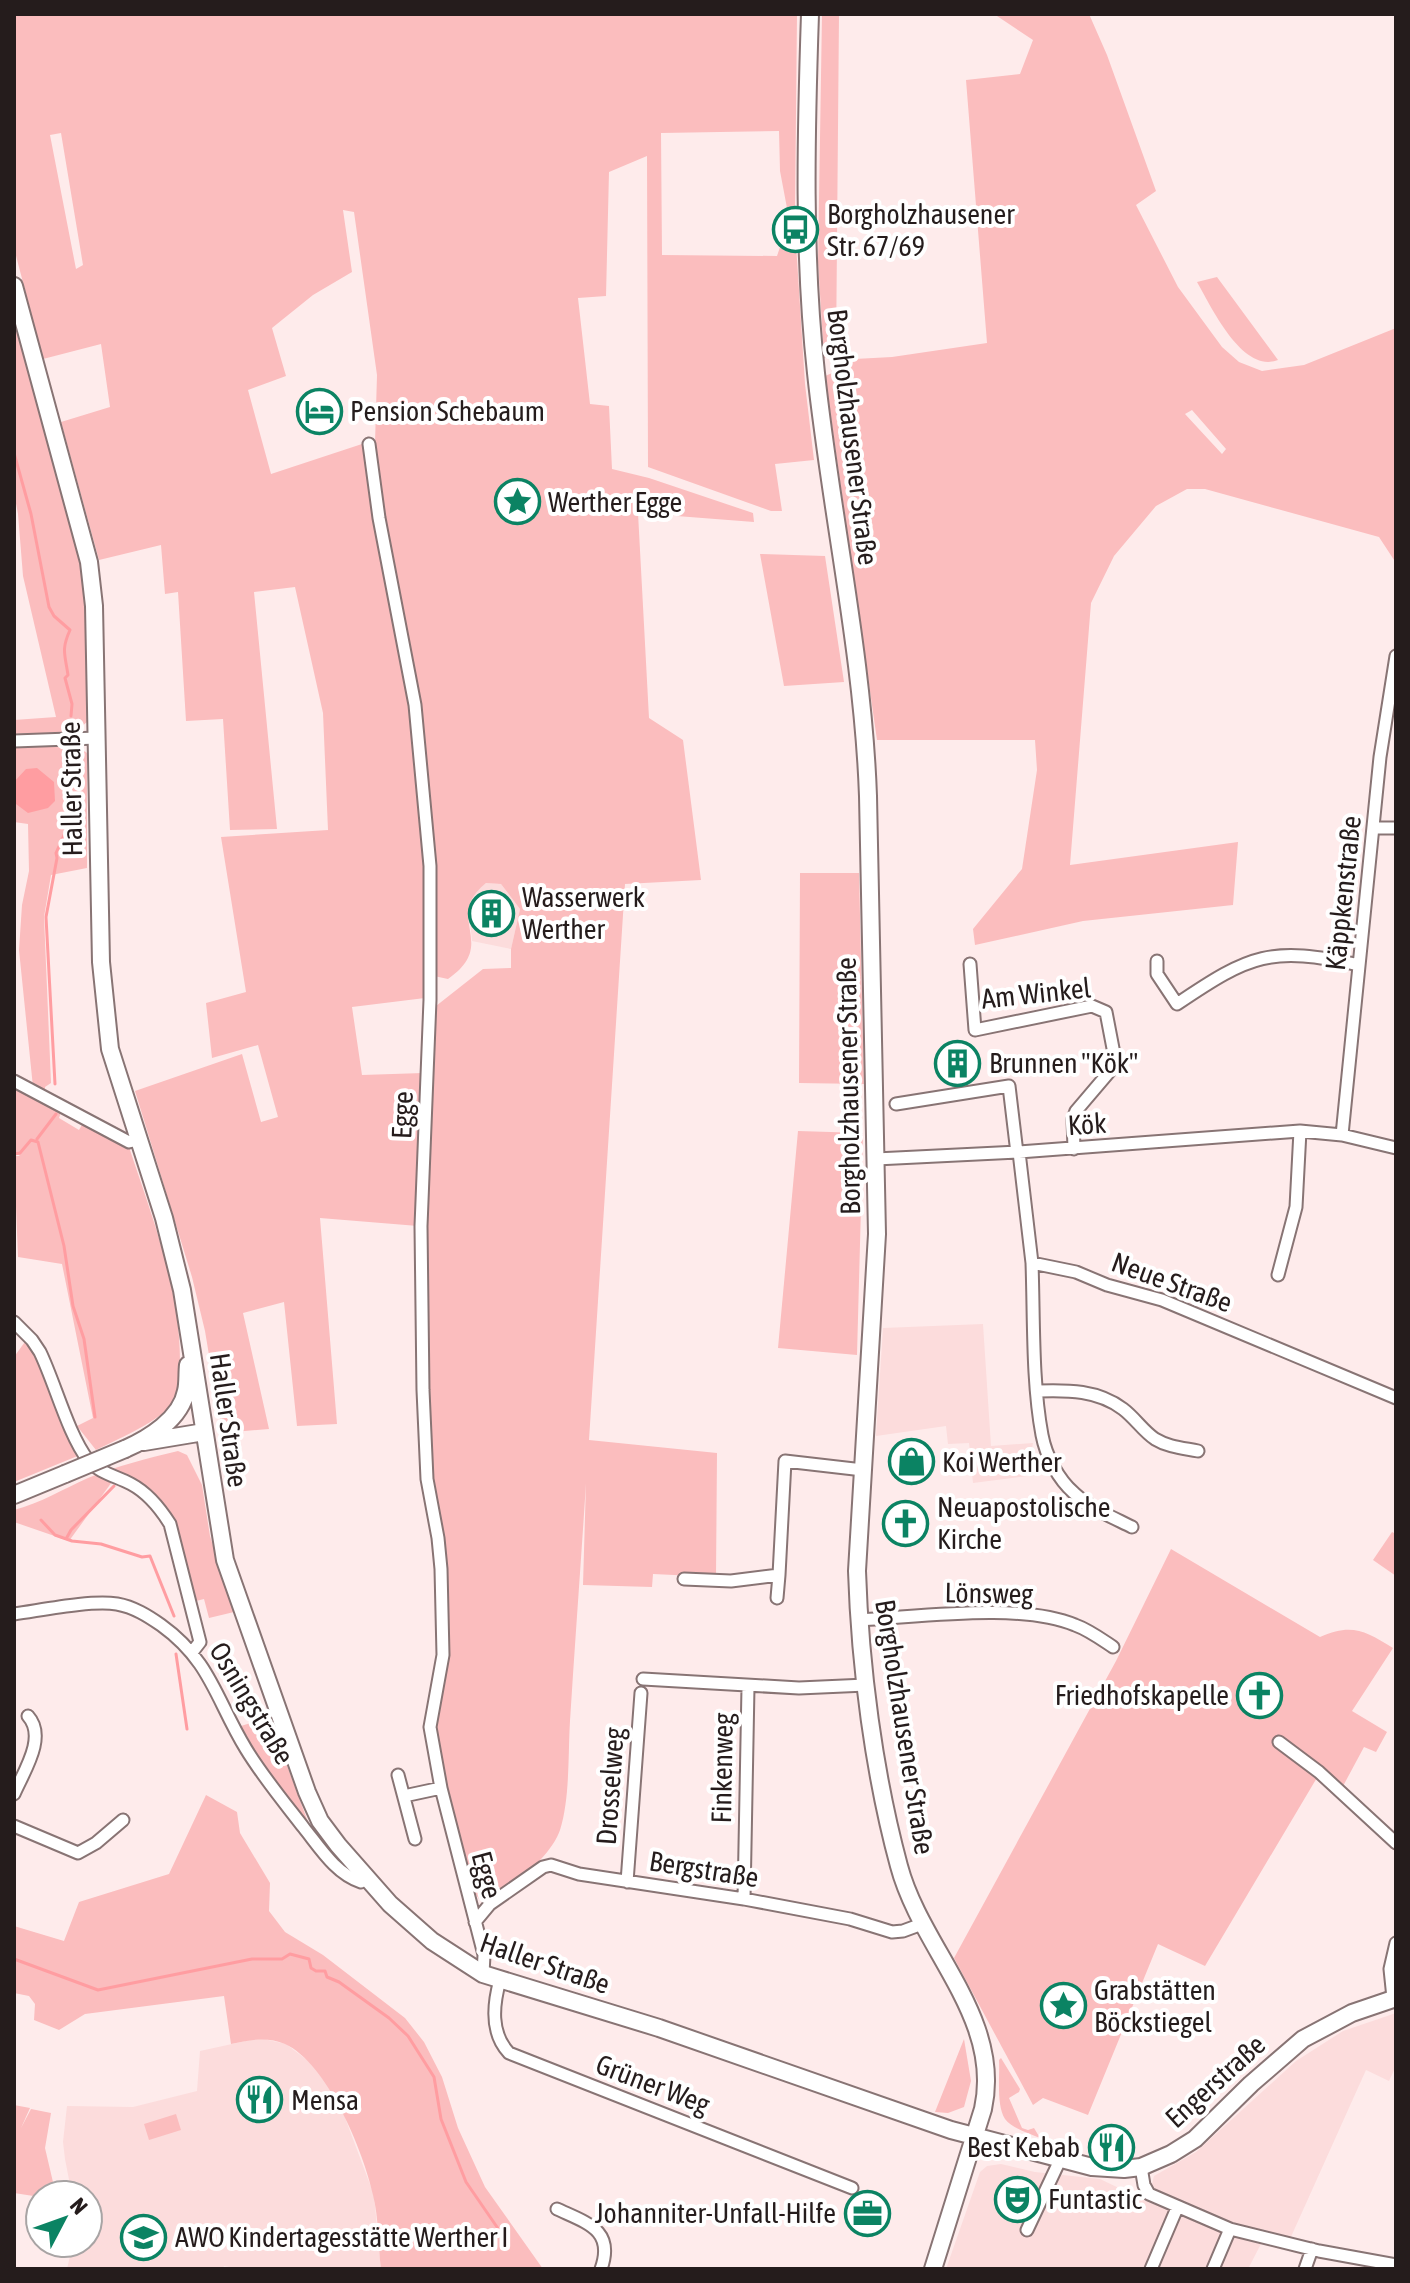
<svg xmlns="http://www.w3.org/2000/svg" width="1410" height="2283" font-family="'Asap Condensed',sans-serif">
  <rect width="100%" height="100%" fill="#feebeb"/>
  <path fill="#fcdcdc" d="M486,883L501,884L520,909L511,949L472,941L468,903L473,893Z
    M983,1324L991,1446L1033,1443L1027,1476L973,1483L969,1443L948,1444L946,1426L876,1436L883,1328Z
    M1396,2013V2066L1389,2081L1366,2070L1290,2239L1239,2226L1156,2190L1152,2184L1154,2176L1196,2152L1296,2061L1343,2031Z
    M259,2038L286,2044L311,2063L329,2087L344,2115L374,2195L381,2269H240L224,2266L223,2269H67L73,2243H88V2195H72L65,2159L63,2142L67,2106L133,2107L197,2091L200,2051Z
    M1001,2164L1035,2172L1100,2179L1146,2201L1234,2235L1263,2240L1248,2269H946L980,2172L987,2166Z"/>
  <path fill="#fbbdbe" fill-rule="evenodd" d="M18,14H797L795,211L787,208L780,171L779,131L661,133L662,255L777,256L787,226L795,228L805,384L814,460L775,464L782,511H771L648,467L647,156L609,172L606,296L578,298L590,404L609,406L612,469L649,478L753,513L754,522L638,513L649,718L683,740L701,880L625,884L589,1440L717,1453L716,1577L653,1574L652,1587L583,1585L586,1483C581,1562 575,1642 570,1721C568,1754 570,1799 560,1830C551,1857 506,1896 479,1899L469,1885L446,1788L435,1728L442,1536L432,1478L427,1389V1227L436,1006L483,969L511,968V949L520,909L501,884L486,883C442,918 500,943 448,979L434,976L420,705L385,516L375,443L377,375L354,212L343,210L352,272L313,295L272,328L286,376L248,390L271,474L365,443L411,705L425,865V998L352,1007L362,1075L423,1073L418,1226L320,1218L337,1424L297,1426L284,1302L243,1313L269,1429L222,1433L205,1331L192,1277L135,1091L242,1054L261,1122L278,1117L258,1045L212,1058L206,1003L246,992L221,837L328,830L323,713L295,587L254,592L277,829L230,830L223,719L186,721L178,592L165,594L161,545L99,560L61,422L110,407L101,344L43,359L14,248V15ZM61,133L83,265L76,269L50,135Z
    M822,14H839L836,355L824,358L818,262Z
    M994,14H1089L1107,55L1156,191L1136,205L1178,287L1222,347L1239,362L1262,371L1304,365L1396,328V563L1379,537L1205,489H1187L1156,506L1114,556L1091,603L1070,865L1238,842L1233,905L1083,921L975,945L973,929L1022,869L1037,770L1035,740H877L825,376L837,371L836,360L892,357L987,343L966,80L1020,74L1033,40ZM1192,410L1226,449L1222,454L1185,414Z
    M1217,277L1278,360C1242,374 1211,306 1197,282Z
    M14,323L78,547L87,605V722L75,732L14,734V720L56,717L23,576L18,514L14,493Z
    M760,554L825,556L844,682L784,686Z
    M78,746L87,753V868L51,875L44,917L51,1083L45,1087V1094L33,1087L19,950L22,905L29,871L28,824L14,822V747Z
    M800,873H859L864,1084L799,1083Z
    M14,1085L61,1112L59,1118L79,1130L83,1123L129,1147C152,1217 180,1287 180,1361C180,1370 183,1384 180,1392C171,1418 119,1438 96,1450L77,1426L93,1418L62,1264L18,1257L14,1156H20L14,1151Z
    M798,1131L863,1133L857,1355L778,1348Z
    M27,1339L40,1362L80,1455L14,1482V1357Z
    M178,1451L187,1455L202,1485L210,1536L234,1612L209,1618L204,1599L196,1601L168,1508L144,1486L117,1475L69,1541L14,1522V1510C41,1503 63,1489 88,1478C117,1466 148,1458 178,1451Z
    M1392,1532L1396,1534V1576L1373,1560Z
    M1171,1549L1320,1637C1352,1623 1365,1631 1393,1648L1352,1711L1387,1732L1376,1752L1364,1747L1342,1788L1318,1776L1205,1966L1158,1944L1088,2115L1043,2098L1033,2105L954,1958L1116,1661Z
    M269,1717L308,1822L263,1765L241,1726Z
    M206,1795L237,1812L240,1833L270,1883L269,1911L285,1932L323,1955L405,2018L424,2042L442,2077L458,2128L485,2187L543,2269H381C378,2245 379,2219 373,2195C364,2152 327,2063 285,2044C267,2036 249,2040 231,2044L224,1996L85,2014L59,2030L34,2020L35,2004L29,1996L14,1993V1926L64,1941L79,1902L169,1874Z
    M964,2039L971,2081L964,2107L948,2113L935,2112Z
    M1001,2058L1020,2089L1019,2092L1009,2098L1022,2128L1028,2130L1034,2128L1040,2138C1029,2133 1013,2129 1005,2119C996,2105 1000,2076 999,2060Z
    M14,2105L30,2108L21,2128L31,2109L51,2113L45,2148L56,2195L40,2197L14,2193Z
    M176,2114L181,2130L149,2140L144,2124Z"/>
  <path fill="#ff9da1" d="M37,768L54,782L55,801L48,808L28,813L16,804L14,782L26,769Z"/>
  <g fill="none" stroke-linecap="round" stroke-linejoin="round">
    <path stroke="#ff9da1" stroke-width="3" d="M14,453L31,514L49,607L54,616L70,630C61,650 65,654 68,675L65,678L72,704L71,716
      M55,1084L46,917L57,858L56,853L68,826L65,770L72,758
      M37,1139L56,1114
      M14,1154L20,1153L31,1140L38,1142L64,1246L73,1306L84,1339L95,1417
      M41,1520L55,1535L72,1541L101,1544L142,1557L150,1556L174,1616
      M66,1539L71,1530L114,1486
      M176,1654L187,1729
      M14,1959L98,1990L252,1959H282L290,1954L309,1959L311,1968L316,1971H325L327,1977L339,1982L389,2018L408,2036L434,2077L441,2119L466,2182L508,2243"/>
    <defs>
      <path id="street" d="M369,444L379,518L415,705L430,866V1000L421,1226L423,1390L427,1479L438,1538L441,1569L443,1655L430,1727L441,1788L484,1955L483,1974
        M14,741L97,738
        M1373,828H1396
        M1157,961V974L1177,1004C1251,954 1270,946 1359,965
        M970,964L975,1030L1092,1006L1106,1012L1116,1064L1076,1111L1073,1119L1074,1149
        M14,1081L129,1142L138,1140
        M896,1104L1009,1086L1017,1153
        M1342,1135L1380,757L1396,656
        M1019,1152L1032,1263L1076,1272L1107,1285L1162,1300L1396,1398
        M876,1159L1019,1152L1300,1131L1342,1135L1396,1148
        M1032,1263C1034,1318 1032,1382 1042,1435C1046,1456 1058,1479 1074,1493C1090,1508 1112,1517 1132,1527
        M1278,1275L1296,1207L1300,1131
        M14,1322L32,1340L40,1352C55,1383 68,1434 88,1460C99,1473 116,1476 131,1484C148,1493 160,1508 170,1524L200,1642L193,1651
        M1038,1391C1068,1390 1098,1390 1123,1409C1135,1418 1143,1431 1155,1439C1168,1447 1183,1448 1198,1451
        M684,1579L731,1581L779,1575L785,1461L863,1470
        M777,1598L779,1575
        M14,1614C43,1610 90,1600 117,1604C134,1607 148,1616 161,1625C211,1661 216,1700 246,1749C263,1777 284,1802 304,1828C320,1848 336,1874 361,1882L366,1878
        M858,1620C920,1617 1019,1602 1075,1625C1089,1630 1101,1639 1113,1647
        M643,1679L799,1688L866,1685
        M1279,1742L1319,1772L1396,1843
        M398,1775L415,1839
        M14,1794C24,1771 47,1737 28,1716
        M404,1796L441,1788
        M14,1826L78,1853L96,1843L123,1820
        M627,1882L641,1693
        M744,1899L748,1687
        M475,1922L490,1904L543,1867L551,1865L579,1874L744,1899L850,1919L892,1932L903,1931L922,1924
        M500,1980C493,2005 490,2033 509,2053L852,2188
        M1393,1998L1390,1969L1396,1943
        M1141,2167L1144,2185L1149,2194L1230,2229L1319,2251L1396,2265
        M557,2209C587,2223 615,2230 601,2269
        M1027,2230L1060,2160
        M1151,2269L1177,2208
        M1213,2269L1230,2229
        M1305,2269L1312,2249"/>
      <path id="secondary" d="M810,14C806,134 803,254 816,373C831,514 863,654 868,796L877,1234L857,1571C860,1666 874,1774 899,1866C921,1949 1003,2018 983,2109L933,2269
        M14,286L89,562L94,606L101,962L110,1049L164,1218L182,1290L225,1560L307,1792L320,1821L338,1845L390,1904L432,1941L483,1974L659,2028L951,2130L1092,2167L1124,2169L1141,2167L1171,2154L1195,2139L1251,2084L1303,2039L1352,2013L1396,1998
        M144,1442L204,1432
        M125,1449C148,1439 181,1419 186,1391C188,1383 187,1373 188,1365
        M14,1495L65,1474"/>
    </defs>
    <use href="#street" stroke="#887474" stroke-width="15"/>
    <use href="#secondary" stroke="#887474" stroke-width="20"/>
    <use href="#street" stroke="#fff" stroke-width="11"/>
    <use href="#secondary" stroke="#fff" stroke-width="16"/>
    <defs>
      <path id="secondary-bridge" d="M65,1474L125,1449"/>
    </defs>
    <use href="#secondary-bridge" stroke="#887474" stroke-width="20" stroke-linecap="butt"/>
    <use href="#secondary-bridge" stroke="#fff" stroke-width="16"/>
  </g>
  <defs>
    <symbol id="bus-ring" viewBox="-11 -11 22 22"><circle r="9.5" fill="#fff" stroke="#0b8363" stroke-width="1.5"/><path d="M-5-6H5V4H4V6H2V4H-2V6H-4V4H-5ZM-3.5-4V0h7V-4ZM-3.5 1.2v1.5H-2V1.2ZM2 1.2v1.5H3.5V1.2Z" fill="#0b8363"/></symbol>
    <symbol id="hotel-ring" viewBox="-11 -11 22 22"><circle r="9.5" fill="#fff" stroke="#0b8363" stroke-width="1.5"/><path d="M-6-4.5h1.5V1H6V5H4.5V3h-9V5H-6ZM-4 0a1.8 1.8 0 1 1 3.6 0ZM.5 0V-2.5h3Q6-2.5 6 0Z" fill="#0b8363"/></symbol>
    <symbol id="sight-ring" viewBox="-11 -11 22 22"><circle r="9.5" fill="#fff" stroke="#0b8363" stroke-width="1.5"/><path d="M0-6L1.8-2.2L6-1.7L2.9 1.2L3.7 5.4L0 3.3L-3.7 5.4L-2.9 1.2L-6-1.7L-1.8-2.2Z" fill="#0b8363"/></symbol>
    <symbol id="building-ring" viewBox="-11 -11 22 22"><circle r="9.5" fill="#fff" stroke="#0b8363" stroke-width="1.5"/><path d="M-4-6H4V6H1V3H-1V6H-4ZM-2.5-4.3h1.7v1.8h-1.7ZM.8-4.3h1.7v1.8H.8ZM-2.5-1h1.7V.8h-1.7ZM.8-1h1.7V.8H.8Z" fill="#0b8363"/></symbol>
    <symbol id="shop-ring" viewBox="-11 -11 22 22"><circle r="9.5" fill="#fff" stroke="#0b8363" stroke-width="1.5"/><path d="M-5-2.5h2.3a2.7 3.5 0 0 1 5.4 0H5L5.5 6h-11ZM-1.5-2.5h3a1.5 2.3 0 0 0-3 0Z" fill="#0b8363"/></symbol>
    <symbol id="church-ring" viewBox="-11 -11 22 22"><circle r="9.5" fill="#fff" stroke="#0b8363" stroke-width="1.5"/><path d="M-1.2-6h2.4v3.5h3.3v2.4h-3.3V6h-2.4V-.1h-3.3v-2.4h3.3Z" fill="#0b8363"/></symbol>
    <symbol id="restaurant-ring" viewBox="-11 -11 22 22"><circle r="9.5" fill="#fff" stroke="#0b8363" stroke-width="1.5"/><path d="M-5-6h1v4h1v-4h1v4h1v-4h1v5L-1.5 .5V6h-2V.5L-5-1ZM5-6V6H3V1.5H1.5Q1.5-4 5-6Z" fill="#0b8363"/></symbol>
    <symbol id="theatre-ring" viewBox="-11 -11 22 22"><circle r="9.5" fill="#fff" stroke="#0b8363" stroke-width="1.5"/><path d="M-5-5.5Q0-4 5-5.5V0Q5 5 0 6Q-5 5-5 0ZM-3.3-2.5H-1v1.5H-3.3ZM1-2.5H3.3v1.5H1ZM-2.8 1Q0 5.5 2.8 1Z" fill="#0b8363"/></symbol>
    <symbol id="office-ring" viewBox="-11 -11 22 22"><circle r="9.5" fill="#fff" stroke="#0b8363" stroke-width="1.5"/><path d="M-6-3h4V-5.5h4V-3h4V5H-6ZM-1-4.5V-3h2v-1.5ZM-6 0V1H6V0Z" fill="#0b8363"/></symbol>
    <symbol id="school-ring" viewBox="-11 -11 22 22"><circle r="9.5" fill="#fff" stroke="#0b8363" stroke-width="1.5"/><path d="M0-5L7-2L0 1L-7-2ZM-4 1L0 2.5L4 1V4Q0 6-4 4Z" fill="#0b8363"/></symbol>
  </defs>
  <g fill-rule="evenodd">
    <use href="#bus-ring" x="770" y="204" width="51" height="51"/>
    <use href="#hotel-ring" x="294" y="386" width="51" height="51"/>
    <use href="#sight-ring" x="492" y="476" width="51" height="51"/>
    <use href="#building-ring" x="466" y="888" width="51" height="51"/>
    <use href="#building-ring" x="932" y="1038" width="51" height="51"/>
    <use href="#shop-ring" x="886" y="1436" width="51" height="51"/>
    <use href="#church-ring" x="880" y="1498" width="51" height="51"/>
    <use href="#church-ring" x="1234" y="1670" width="51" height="51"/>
    <use href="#sight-ring" x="1038" y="1980" width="51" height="51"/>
    <use href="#restaurant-ring" x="234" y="2074" width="51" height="51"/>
    <use href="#restaurant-ring" x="1086" y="2122" width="51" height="51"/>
    <use href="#theatre-ring" x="992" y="2174" width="51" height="51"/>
    <use href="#office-ring" x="842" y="2188" width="51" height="51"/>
    <use href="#school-ring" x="118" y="2212" width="51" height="51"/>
  </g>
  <g text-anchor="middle" stroke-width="8" stroke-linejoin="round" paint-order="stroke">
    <g font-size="28" fill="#251c1c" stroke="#fff" text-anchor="start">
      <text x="827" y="224">Borgholzhausener<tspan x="827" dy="32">Str. 67/69</tspan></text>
      <text x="350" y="421">Pension Schebaum</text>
      <text x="548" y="512">Werther Egge</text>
      <text x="522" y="907">Wasserwerk<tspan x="522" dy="32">Werther</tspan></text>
      <text x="989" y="1073">Brunnen "Kök"</text>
      <text x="942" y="1472">Koi Werther</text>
      <text x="937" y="1517">Neuapostolische<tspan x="937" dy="32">Kirche</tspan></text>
      <text x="1229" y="1705" text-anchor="end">Friedhofskapelle</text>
      <text x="1094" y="2000">Grabstätten<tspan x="1094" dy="32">Böckstiegel</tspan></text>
      <text x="291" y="2110">Mensa</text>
      <text x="1080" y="2157" text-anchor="end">Best Kebab</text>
      <text x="1048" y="2209">Funtastic</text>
      <text x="836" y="2223" text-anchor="end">Johanniter-Unfall-Hilfe</text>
      <text x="175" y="2247">AWO Kindertagesstätte Werther I</text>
    </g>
    <g font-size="28" fill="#251c1c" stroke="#fff">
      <text transform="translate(853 437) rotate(83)" y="10">Borgholzhausener Straße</text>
      <text transform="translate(71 789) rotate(-91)" y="10">Haller Straße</text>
      <text transform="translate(1343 893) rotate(-84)" y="10">Käppkenstraße</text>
      <text transform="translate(1036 993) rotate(-6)" y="10">Am Winkel</text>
      <text transform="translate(848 1086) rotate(-91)" y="10">Borgholzhausener Straße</text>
      <text transform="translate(402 1115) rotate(-88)" y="10">Egge</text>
      <text transform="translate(1087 1124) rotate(-4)" y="10">Kök</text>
      <text transform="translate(1172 1282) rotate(20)" y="10">Neue Straße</text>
      <text transform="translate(229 1420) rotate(82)" y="10">Haller Straße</text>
      <text transform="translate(989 1593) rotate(1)" y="10">Lönsweg</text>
      <text transform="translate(252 1703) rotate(59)" y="10">Osningstraße</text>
      <text transform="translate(905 1727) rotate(81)" y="10">Borgholzhausener Straße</text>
      <text transform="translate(722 1768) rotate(-89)" y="10">Finkenweg</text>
      <text transform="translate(610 1786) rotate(-86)" y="10">Drosselweg</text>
      <text transform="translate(704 1869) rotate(9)" y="10">Bergstraße</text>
      <text transform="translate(487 1875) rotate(75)" y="10">Egge</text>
      <text transform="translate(545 1963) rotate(19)" y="10">Haller Straße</text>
      <text transform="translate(1215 2081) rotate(-42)" y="10">Engerstraße</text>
      <text transform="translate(653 2084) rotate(21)" y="10">Grüner Weg</text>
    </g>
  </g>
  <rect width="1410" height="2283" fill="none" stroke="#251c1c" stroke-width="32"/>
  <g transform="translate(64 2219) rotate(49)"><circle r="38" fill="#ffffff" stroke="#a8a4a4" stroke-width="2"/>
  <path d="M0-6L14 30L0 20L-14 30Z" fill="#0b8363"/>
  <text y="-12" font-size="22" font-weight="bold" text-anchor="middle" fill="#251c1c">N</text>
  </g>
</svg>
